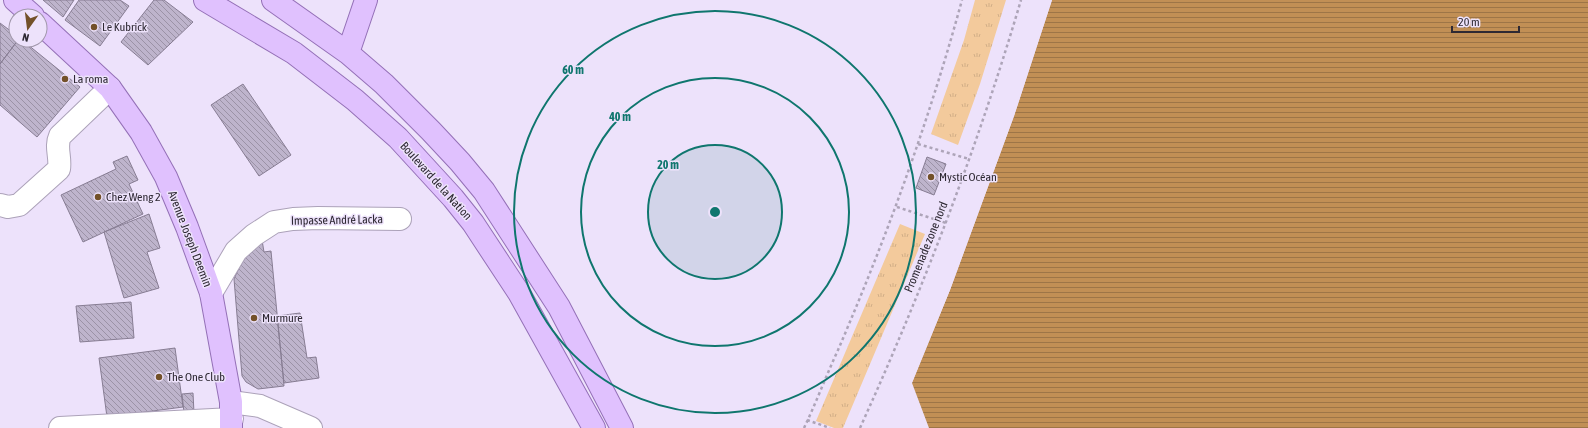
<svg xmlns="http://www.w3.org/2000/svg" width="1588" height="428" font-family="'Asap Condensed',sans-serif">
  <defs>
    <pattern id="grass-tufts" width="24" height="20" patternUnits="userSpaceOnUse"><rect width="24" height="20" fill="#f3ca9c"/><path d="M3 7l-1-3M5 7V3M7 7l1-3M15 17l-1-3M17 17v-4M19 17l1-3" fill="none" stroke="#d1ae87"/></pattern>
    <pattern id="water-rules" width="6" height="5" patternUnits="userSpaceOnUse"><rect width="6" height="5" fill="#c18f55"/><path d="M0 2.5h6" fill="none" stroke="#9d7547"/></pattern>
    <pattern id="building-back-hatch" width="6" height="6" patternUnits="userSpaceOnUse"><rect width="6" height="6" fill="#beb4cc"/><path d="M-1 5l2 2M0 0l6 6M5-1l2 2" fill="none" stroke="#9b92a6"/></pattern>
  </defs>
  <rect width="100%" height="100%" fill="#ede2fb"/>
  <path fill="url(#grass-tufts)" d="M975,0H1006L980,84L958,145L931,134L964,40Z
    M900,224L925,234L843,428H834L816,421Z"/>
  <path fill="url(#water-rules)" d="M1052,0H1588V428H929L912,383L950,290L1014,116Z"/>
  <path fill="#ede2fb" d="M1050,0H1052L1014,116L950,290L911,385L910,382L948,289L1013,115Z"/>
  <path fill="url(#building-back-hatch)" stroke="#877d93" d="M43,0H74L63,17Z
    M79,0H120L129,6L100,46L65,20Z
    M154,0H164L193,22L148,65L121,42Z
    M0,23L16,35V40H18L0,64Z
    M18,40H22L80,87L37,137L0,105V64Z
    M243,84L291,155L259,176L211,105Z
    M127,156L138,180L129,184L143,214L83,242L61,195L116,169L113,162Z
    M927,157L946,164L934,195L916,188Z
    M149,214L160,248L147,252L159,288L124,298L104,232Z
    M262,240L264,252L271,251L284,386L258,389L246,382L242,376L234,279L246,252Z
    M131,302L134,338L80,342L76,306Z
    M300,313L307,358L316,357L319,378L284,383L277,316Z
    M175,348L183,407L107,417L99,358Z
    M193,393L194,413H184L182,394Z"/>
  <g fill="none" stroke-linecap="round" stroke-linejoin="round">
    <defs>
      <path id="minor" d="M0,205L8,207L19,205L59,169C61,157 55,147 60,136L110,88
        M211,293L236,251L254,235L274,222L293,219L318,218L400,219
        M231,402L260,406L311,428
        M60,428L232,419"/>
      <path id="major" d="M15,0L33,16
        M205,0L294,53L355,100L398,138L453,198L473,223L519,293L594,428
        M273,0L348,53L384,84L431,131L460,162L484,191L559,307L622,428
        M40,23L110,88L141,132L166,177L187,227L211,293L231,402V428
        M348,53L366,0"/>
    </defs>
    <use href="#minor" stroke="#aca2b9" stroke-width="24"/>
    <use href="#major" stroke="#9470b7" stroke-width="24"/>
    <path stroke="#ada4b8" stroke-width="2.5" stroke-dasharray="3 3" stroke-linecap="butt" d="M918,144L969,159
      M897,207L946,223
      M807,420L830,428
      M804,428C816,403 826,376 838,350C887,236 929,121 962,0
      M860,428C923,289 978,146 1021,0"/>
    <use href="#minor" stroke="#fff" stroke-width="22"/>
    <use href="#major" stroke="#e0c1fe" stroke-width="22"/>
  </g>
  <circle cx="715" cy="212" r="67" fill="#0f766e" fill-opacity=".12"/>
  <g fill="none" stroke="#0f766e" stroke-width="2">
    <circle cx="715" cy="212" r="67"/>
    <circle cx="715" cy="212" r="134"/>
    <circle cx="715" cy="212" r="201"/>
  </g>
  <g fill="#735129" stroke="#ede2fb" stroke-width="1.5">
    <circle cx="94" cy="27" r="4"/>
    <circle cx="65" cy="79" r="4"/>
    <circle cx="931" cy="177" r="4"/>
    <circle cx="98" cy="197" r="4"/>
    <circle cx="254" cy="318" r="4"/>
    <circle cx="159" cy="377" r="4"/>
  </g>
  <g text-anchor="middle" stroke-width="3" stroke-linejoin="round" paint-order="stroke">
    <g font-size="12" fill="#2e2933" stroke="#ede2fb" text-anchor="start">
      <text x="102" y="31">Le Kubrick</text>
      <text x="73" y="83">La roma</text>
      <text x="939" y="181">Mystic Océan</text>
      <text x="106" y="201">Chez Weng 2</text>
      <text x="262" y="322">Murmure</text>
      <text x="167" y="381">The One Club</text>
    </g>
    <g font-size="12" fill="#2e2933" stroke="#ede2fb">
      <text transform="translate(436 181) rotate(48)" y="4">Boulevard de la Nation</text>
      <text transform="translate(337 220) rotate(-1)" y="4">Impasse André Lacka</text>
      <text transform="translate(190 239) rotate(69)" y="4">Avenue Joseph Deemin</text>
      <text transform="translate(926 247) rotate(-68)" y="4">Promenade zone nord</text>
    </g>
  </g>
  <circle cx="715" cy="212" r="6" fill="#0f766e" stroke="#ede2fb" stroke-width="2"/>
  <g font-size="12" text-anchor="middle" font-weight="bold" fill="#0f766e" stroke="#ede2fb" stroke-width="3" stroke-linejoin="round" paint-order="stroke">
    <text x="573" y="74">60 m</text>
    <text x="620" y="121">40 m</text>
    <text x="668" y="169">20 m</text>
  </g>
  <g transform="translate(28 28) rotate(194)"><circle r="19" fill="#ede2fb" stroke="#a198ab"/>
  <path d="M0-3L7 15L0 10L-7 15Z" fill="#735129"/>
  <text y="-6" font-size="11" font-weight="bold" text-anchor="middle" fill="#2e2933">N</text>
  </g>
  <path d="M1452 26v6h67v-6" fill="none" stroke="#2e2933" stroke-width="2"/>
  <text x="1458" y="26" font-size="12" fill="#2e2933" stroke="#ede2fb" stroke-width="3" paint-order="stroke">20 m</text>
</svg>
